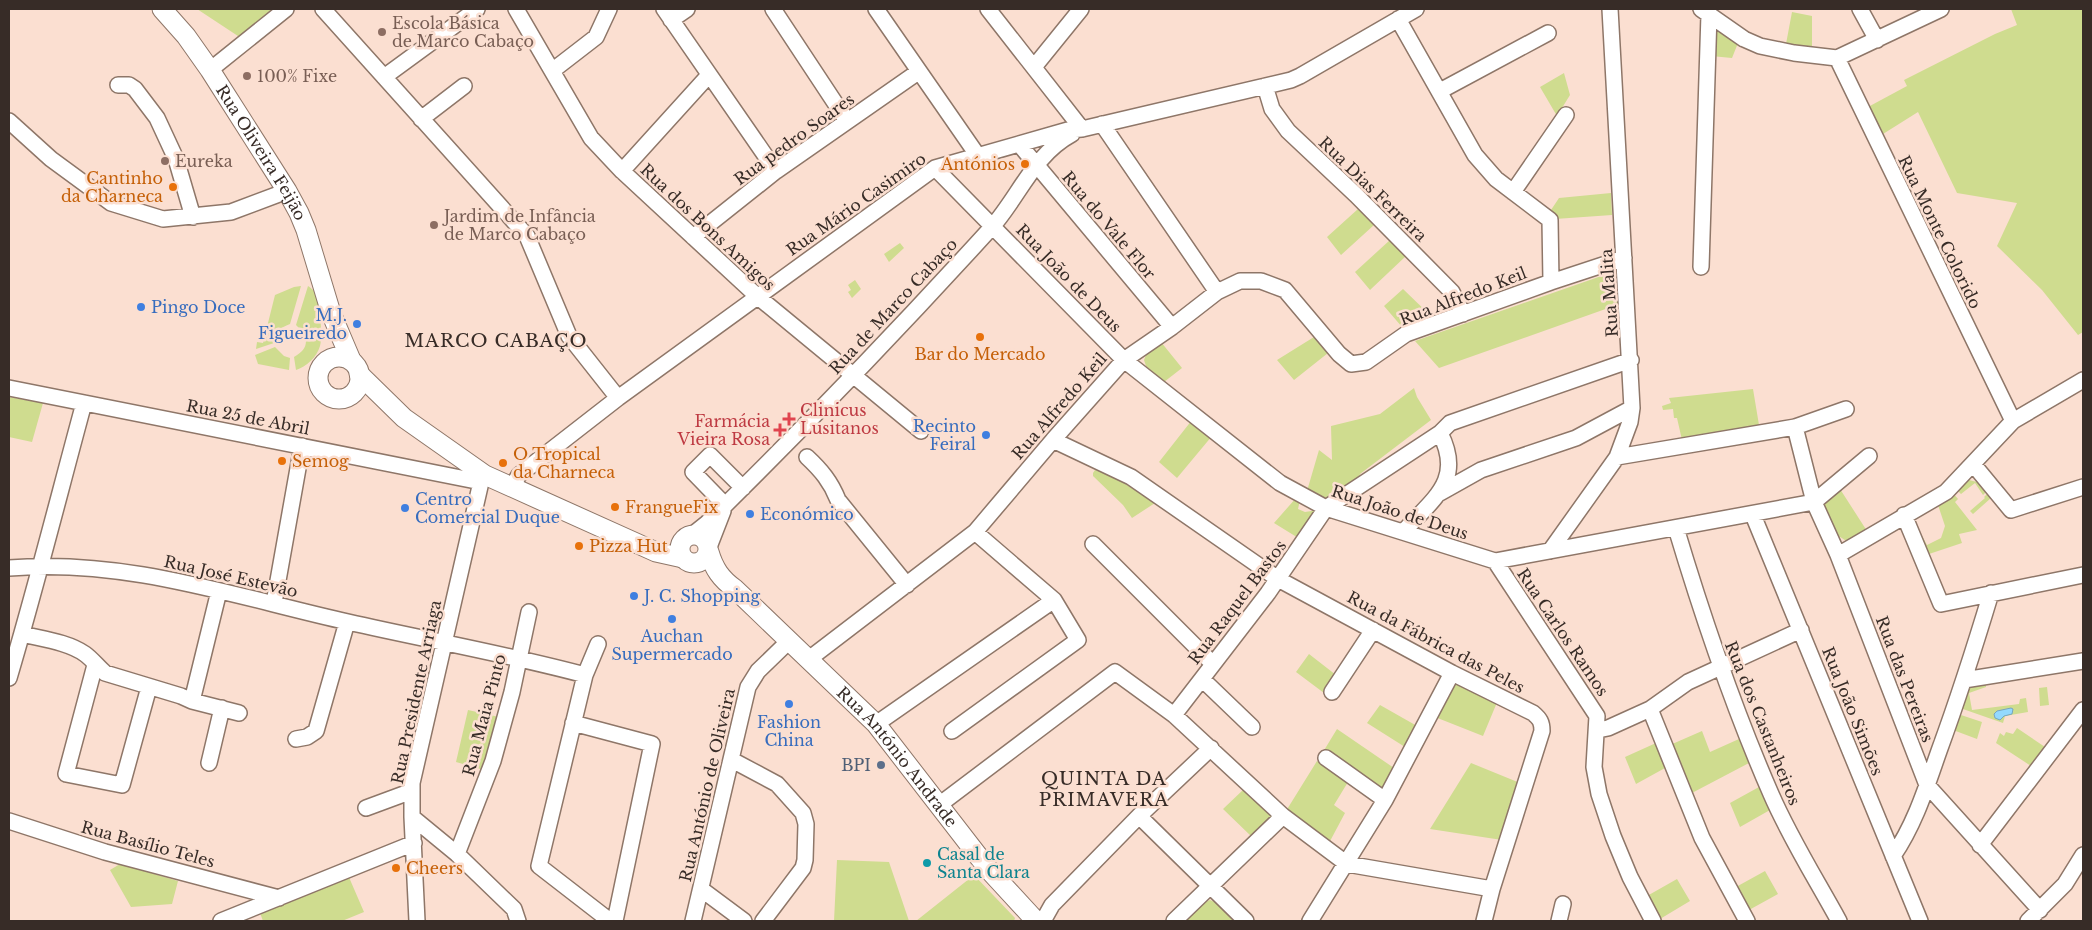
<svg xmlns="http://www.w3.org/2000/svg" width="2092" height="930" font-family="'Libre Baskerville',serif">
  <rect width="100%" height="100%" fill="#fbdfd1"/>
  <path fill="#cfdc8f" d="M197,9H276L241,38Z
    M2011,9H2083V332L2078,335L2042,290L1997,246L2017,203L1957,193L1918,112L1883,134L1868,107L1907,86L1904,80L1995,34L2017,25Z
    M1792,12L1812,16V47L1786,44Z
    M1716,28L1738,43L1732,58L1711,56Z
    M1564,73L1570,95L1557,116L1540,87Z
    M1611,193L1612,215L1555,219L1549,213L1559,198Z
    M1358,209L1374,225L1341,255L1327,237Z
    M1390,240L1406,256L1370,290L1355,272Z
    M900,243L904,248L889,262L884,254Z
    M1610,273L1616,278L1618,305L1614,306L1439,368L1415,341Z
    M855,280L861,289L852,298L848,292L851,290L848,285Z
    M301,286L290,324C280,328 275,332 274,343L256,349L257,342L263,343L275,295L294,287Z
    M308,286C310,287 312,289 314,291C320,300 323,335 320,346C317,357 306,367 296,370L294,357C304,351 308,346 305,334L296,325Z
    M1403,289L1432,317L1402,327L1384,306Z
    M1314,337L1328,353L1294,380L1277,360Z
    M1161,342L1182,368L1164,382L1146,366L1144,360L1146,355Z
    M275,347L284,356L290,358L289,370L258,364L255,355Z
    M1414,388L1417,397L1431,420L1360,474L1357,484L1329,500L1307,491L1319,450L1332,460L1331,426L1380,414Z
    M1753,389L1759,425L1682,440L1677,418H1674L1673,409L1663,410L1662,406L1671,403L1669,398Z
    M9,397L43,403L32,442L9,437Z
    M1192,420L1212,436L1177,478L1159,462Z
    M1095,470L1110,474L1155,503L1132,518L1123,505L1093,476V473Z
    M1969,480L1977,482L1986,492L1983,495L1975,483L1961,494L1956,489Z
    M1840,489L1867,531L1848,542L1837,535L1823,504Z
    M1952,492L1958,499L1955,502L1977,530L1959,534L1962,543L1929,554L1921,534L1927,545L1941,538L1945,526L1938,505Z
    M1987,494L1991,498L1973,514L1970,511L1985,498L1984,497Z
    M1296,498L1300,500L1298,509L1305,512L1318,510L1308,544L1274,523Z
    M1309,654L1336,675L1324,693L1296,672Z
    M1455,683L1498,700L1483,736L1435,717L1452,686Z
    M1986,683V687L1969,693L1972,710L2019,704L2020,699L2026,698L2028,712L2005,716L2003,723L1960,708L1969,687Z
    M2047,687L2049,705L2040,706L2039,688Z
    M1380,705L1417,726L1405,747L1367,723Z
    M468,710L499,717L484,770L456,762Z
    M1958,714L1982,722L1977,739L1953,730Z
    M2017,728L2045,747L2031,766L1996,743L2000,733L2004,736L2006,732L2013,734Z
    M1337,729L1394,768L1381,792L1323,752Z
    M1702,731L1710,752L1739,739L1749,763L1690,794L1670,745Z
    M1656,743L1665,768L1636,784L1625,757Z
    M1317,761L1348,782L1334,805L1345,813L1329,843L1286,811Z
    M1471,763L1520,783L1502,840L1430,829Z
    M1759,787L1770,810L1740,827L1730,803Z
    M1244,789L1274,817L1252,837L1223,809Z
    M837,860L889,862L909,921H834Z
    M120,864L178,881L172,904L131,907L110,870Z
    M1765,871L1778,894L1749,910L1736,887Z
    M348,875L364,912L342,921H263L260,913Z
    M974,875L1015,918L1014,921H916Z
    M1677,879L1690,901L1660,919L1647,896Z
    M1210,900L1217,903L1236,921L1185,920L1203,903Z"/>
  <path fill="#93d9fe" stroke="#77a5be" d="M2011,708L2013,709L2012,714L2004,716L2000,720L1995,718L1994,714L1997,711Z"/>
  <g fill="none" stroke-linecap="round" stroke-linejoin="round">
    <defs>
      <path id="minor" d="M323,9L527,236L569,336L618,398
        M516,9L591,138L622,171L757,296L921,431
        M664,9L776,171
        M773,9L847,121
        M876,9L978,156
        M988,9L1082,129
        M1701,9L1744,39L1760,46L1794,53L1837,58L1941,9
        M1860,9L1877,40
        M1398,19L1475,155L1496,179L1550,220L1551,282
        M671,20L687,9
        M1837,58L2013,421
        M1034,67L1081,9
        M210,70L286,9
        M552,71L596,37L609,9
        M384,77L477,9
        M118,85H129L135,89L157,118L176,159L193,217
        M1265,86L1272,109L1288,131L1356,195L1452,292L1463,314
        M1440,91L1548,33
        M421,119L464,86
        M9,121L51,159L111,203L163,219L231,212L287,191
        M1102,124L1217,292
        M1019,144L1172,327
        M935,168L1124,360L1280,483L1326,508L1495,561L1814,502L1869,456
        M622,171L709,75
        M1513,192L1566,115
        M693,237L776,171L918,72
        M1701,267L1709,14
        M9,388L481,482
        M1795,427L1814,502L1838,555L1927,785L2040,910
        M1053,440L1131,477L1278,579L1452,673L1533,713C1540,719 1542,722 1542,731L1492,889L1484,921
        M807,457C821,470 831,482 838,500L907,585
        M1617,457L1795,427L1846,409
        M1973,464L2011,510L2083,487
        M512,487L519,475L618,398L935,168L1068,130L1082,129L1291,80L1300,76L1416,9
        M1440,493L1481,470L1576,438L1632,408
        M725,505L693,472L710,455L743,488
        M1753,515L1920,921
        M1904,515L1941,604L2083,575
        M1676,528C1703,618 1733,707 1771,794C1790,838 1816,879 1839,921
        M1404,531C1434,498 1464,480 1440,433
        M692,535L707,523C804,428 899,329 991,228C1019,197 1033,155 1072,134
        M1093,544L1213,664
        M709,547L723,511
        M1550,551L1617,457L1630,422L1632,408L1610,9
        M1838,555L1946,492L2013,421L2083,380
        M1495,561L1597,716L1594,767L1599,794L1613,836L1630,877L1653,921
        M9,568C126,558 236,597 348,622C427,640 507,654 585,675L539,866L610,921
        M274,603L302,446
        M22,634C42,639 68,642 85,654C92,659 98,667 105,673L181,696L192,701L239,713
        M809,659L975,532L1053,440L1124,360L1172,327L1217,292L1240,281H1261L1285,290L1339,354L1351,364L1366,362L1406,334L1551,282L1624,258
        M95,665L66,774L122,785L149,687
        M585,675L598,644
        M9,678C36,587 59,495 84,403
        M1202,679L1252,727
        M1964,680L2083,661
        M1332,692L1373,630
        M192,701L219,591
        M1650,709L1688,682L1801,630
        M1174,715L1268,593L1326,508L1440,433L1450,423L1631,360
        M573,723L652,744L615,921
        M876,724L1054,600L975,532
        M1598,730L1608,728L1650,709L1702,838L1747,921
        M952,731L1078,640L1054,600
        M296,739L307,737L316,731L347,622
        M1326,758L1385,800
        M732,760L777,784L803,813L806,824L805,860L803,868L763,921
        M209,763L222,708
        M939,805L1115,672L1174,715L1283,816L1347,864L1492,889
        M366,808L412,791
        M1139,816L1246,921
        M412,817L457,854L514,909L518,921
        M9,821L105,852L279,898
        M1980,845L2083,710
        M457,854L493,761L512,692L529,612
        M1893,856C1915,824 1926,788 1939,751C1958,699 1975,646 1991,593
        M701,889L744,921
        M221,921L414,843
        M417,921L412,817V783L481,482L485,475
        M693,921L748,687L758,671L789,641
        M1043,921L1052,905L1139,816L1211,748
        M1174,921L1283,816
        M1310,921L1385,800L1452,673
        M1559,921L1563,904
        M2028,921L2065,884L2083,855"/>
      <g id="major">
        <path id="s1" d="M162,9L186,36L210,70L287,191L299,213L306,230L331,313L351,360"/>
        <circle cx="339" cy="378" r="21"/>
        <path d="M359,374L404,418L485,475L656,552L683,558"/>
        <circle cx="694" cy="549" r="14"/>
        <path id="s2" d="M709,552C714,569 721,579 735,589L876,724L989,870L1036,921"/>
      </g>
    </defs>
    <use href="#minor" stroke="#8e7668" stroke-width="18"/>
    <use href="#major" stroke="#8e7668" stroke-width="21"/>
    <use href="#minor" stroke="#fff" stroke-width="15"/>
    <use href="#major" stroke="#fff" stroke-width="19"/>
  </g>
  <g fill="#8d6e63" stroke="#fbdfd1" stroke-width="2">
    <circle cx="382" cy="32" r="5"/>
    <circle cx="247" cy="76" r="5"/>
    <circle cx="165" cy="161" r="5"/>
    <circle cx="434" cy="225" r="5"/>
  </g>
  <g fill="#e8710a" stroke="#fbdfd1" stroke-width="2">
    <circle cx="1025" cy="164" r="5"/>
    <circle cx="173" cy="187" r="5"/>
    <circle cx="980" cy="337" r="5"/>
    <circle cx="282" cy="461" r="5"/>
    <circle cx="503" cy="463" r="5"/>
    <circle cx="615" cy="507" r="5"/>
    <circle cx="579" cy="546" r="5"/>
    <circle cx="396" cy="868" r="5"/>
  </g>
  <g fill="#3f7fe0" stroke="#fbdfd1" stroke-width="2">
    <circle cx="141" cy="307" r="5"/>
    <circle cx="357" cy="324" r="5"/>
    <circle cx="986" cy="435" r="5"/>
    <circle cx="405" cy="508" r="5"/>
    <circle cx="750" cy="514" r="5"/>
    <circle cx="634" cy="596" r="5"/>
    <circle cx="672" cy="619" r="5"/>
    <circle cx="789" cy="704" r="5"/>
  </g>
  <g fill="#e0444e" stroke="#fbdfd1" stroke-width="2">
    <path d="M786.5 411.5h5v5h5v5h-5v5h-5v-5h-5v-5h5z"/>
    <path d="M777.5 422.5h5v5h5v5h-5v5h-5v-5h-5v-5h5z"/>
  </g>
  <circle fill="#5c6f8a" stroke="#fbdfd1" stroke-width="2" cx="881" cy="765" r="5"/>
  <circle fill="#0f9aa8" stroke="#fbdfd1" stroke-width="2" cx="927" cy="863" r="5"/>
  <g text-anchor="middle" stroke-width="5" stroke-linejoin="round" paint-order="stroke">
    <g font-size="16" fill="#785e54" stroke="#fbdfd1" text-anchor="start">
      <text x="392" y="29">Escola Básica<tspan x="392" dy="18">de Marco Cabaço</tspan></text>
      <text x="257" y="82">100% Fixe</text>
      <text x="175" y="167">Eureka</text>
      <text x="444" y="222">Jardim de Infância<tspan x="444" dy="18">de Marco Cabaço</tspan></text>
    </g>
    <g font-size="16" fill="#372c27" stroke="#fbdfd1">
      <text transform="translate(794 139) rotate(-36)" y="6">Rua pedro Soares</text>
      <text dy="6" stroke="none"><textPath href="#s1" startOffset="175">Rua Oliveira Feijão</textPath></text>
      <text transform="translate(1373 189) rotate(44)" y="6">Rua Dias Ferreira</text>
      <text transform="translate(856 204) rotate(-35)" y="6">Rua Mário Casimiro</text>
      <text transform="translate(1109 225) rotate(50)" y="6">Rua do Vale Flor</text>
      <text transform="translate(708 227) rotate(43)" y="6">Rua dos Bons Amigos</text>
      <text transform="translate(1940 232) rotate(64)" y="6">Rua Monte Colorido</text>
      <text transform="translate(1069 278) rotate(46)" y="6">Rua João de Deus</text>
      <text transform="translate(1609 293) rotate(-94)" y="6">Rua Malita</text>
      <text transform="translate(1463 296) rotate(-21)" y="6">Rua Alfredo Keil</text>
      <text transform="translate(893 306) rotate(-47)" y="6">Rua de Marco Cabaço</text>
      <text transform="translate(1059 406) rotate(-49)" y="6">Rua Alfredo Keil</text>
      <text transform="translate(248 417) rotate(11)" y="6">Rua 25 de Abril</text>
      <text transform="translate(1400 512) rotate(18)" y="6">Rua João de Deus</text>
      <text transform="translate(231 576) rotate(13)" y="6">Rua José Estevão</text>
      <text transform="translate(1237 602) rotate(-53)" y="6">Rua Raquel Bastos</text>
      <text transform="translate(1563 632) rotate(56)" y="6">Rua Carlos Ramos</text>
      <text transform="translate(1436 642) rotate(28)" y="6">Rua da Fábrica das Peles</text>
      <text transform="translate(1905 679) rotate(69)" y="6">Rua das Pereiras</text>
      <text transform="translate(416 692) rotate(-78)" y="6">Rua Presidente Arriaga</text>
      <text transform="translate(1853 711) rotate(68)" y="6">Rua João Simões</text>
      <text transform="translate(484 715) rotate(-75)" y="6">Rua Maia Pinto</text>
      <text transform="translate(1763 723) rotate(68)" y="6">Rua dos Castanheiros</text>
      <text dy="6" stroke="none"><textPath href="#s2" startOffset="280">Rua António Andrade</textPath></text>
      <text transform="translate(707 785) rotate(-77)" y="6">Rua António de Oliveira</text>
      <text transform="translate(148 844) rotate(15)" y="6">Rua Basílio Teles</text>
    </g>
    <g font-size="16" fill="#c56008" stroke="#fbdfd1" text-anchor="start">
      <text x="1015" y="170" text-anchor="end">Antónios</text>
      <text x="163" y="184" text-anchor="end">Cantinho<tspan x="163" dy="18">da Charneca</tspan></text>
      <text x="980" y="360" text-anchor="middle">Bar do Mercado</text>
      <text x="513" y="460">O Tropical<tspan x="513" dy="18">da Charneca</tspan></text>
      <text x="292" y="467">Semog</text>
      <text x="625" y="513">FrangueFix</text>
      <text x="589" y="552">Pizza Hut</text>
      <text x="406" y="874">Cheers</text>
    </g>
    <g font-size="16" fill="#366cbe" stroke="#fbdfd1" text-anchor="start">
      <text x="151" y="313">Pingo Doce</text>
      <text x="347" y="321" text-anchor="end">M.J.<tspan x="347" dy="18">Figueiredo</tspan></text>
      <text x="976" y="432" text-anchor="end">Recinto<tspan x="976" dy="18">Feiral</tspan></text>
      <text x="415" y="505">Centro<tspan x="415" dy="18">Comercial Duque</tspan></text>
      <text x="760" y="520">Económico</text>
      <text x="644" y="602">J. C. Shopping</text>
      <text x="672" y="642" text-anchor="middle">Auchan<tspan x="672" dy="18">Supermercado</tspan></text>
      <text x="789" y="728" text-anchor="middle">Fashion<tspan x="789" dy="18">China</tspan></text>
    </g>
    <g font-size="16" fill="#be3a42" stroke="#fbdfd1" text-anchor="start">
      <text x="800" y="416">Clinicus<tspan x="800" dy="18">Lusitanos</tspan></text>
      <text x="770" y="427" text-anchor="end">Farmácia<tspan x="770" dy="18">Vieira Rosa</tspan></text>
    </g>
    <g font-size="16" fill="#4e5e75" stroke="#fbdfd1" text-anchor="end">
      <text x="871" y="771">BPI</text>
    </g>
    <g font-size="16" fill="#0d838f" stroke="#fbdfd1" text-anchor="start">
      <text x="937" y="860">Casal de<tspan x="937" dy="18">Santa Clara</tspan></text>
    </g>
    <g font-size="18" letter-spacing="1" fill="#372c27" stroke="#fbdfd1">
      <text x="496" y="347">MARCO CABAÇO</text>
      <text x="1104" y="785">QUINTA DA<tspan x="1104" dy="21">PRIMAVERA</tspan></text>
    </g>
  </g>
  <rect width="2092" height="930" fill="none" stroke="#372c27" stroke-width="20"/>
</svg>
